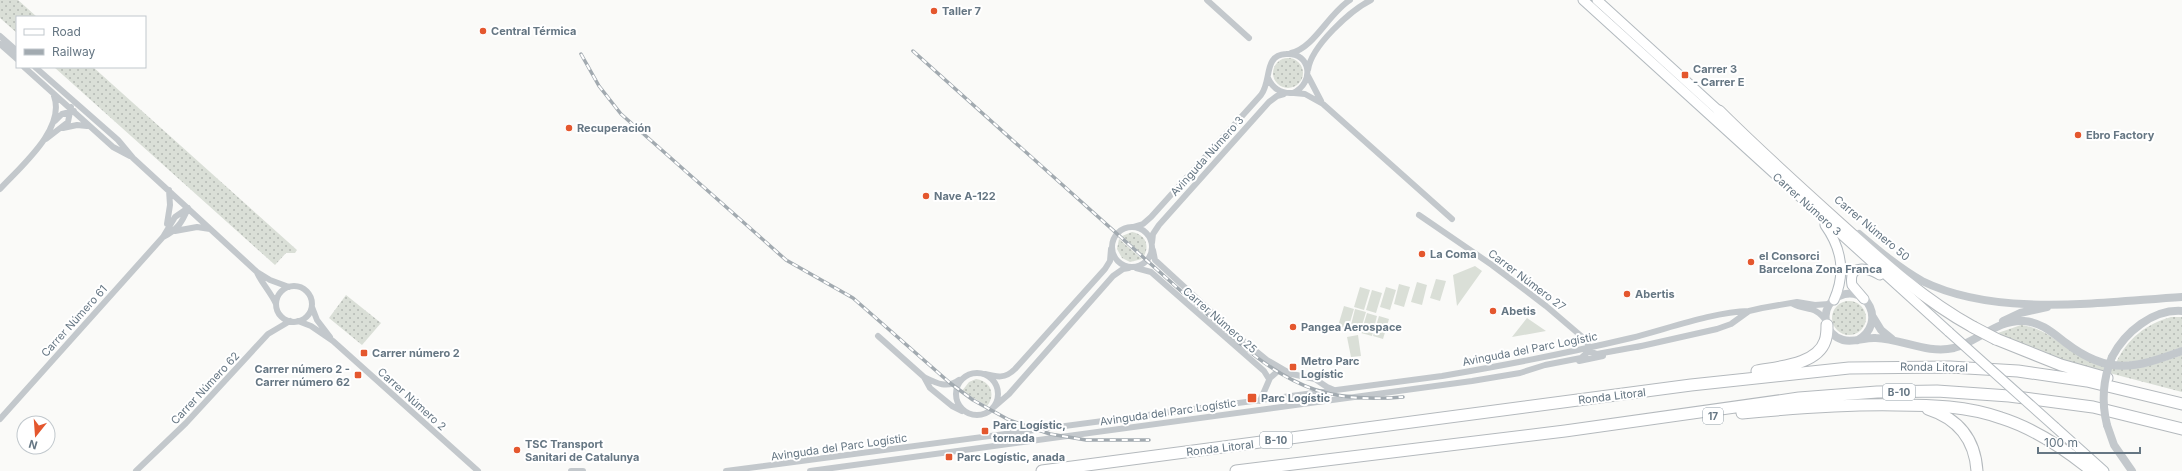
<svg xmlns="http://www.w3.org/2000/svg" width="2182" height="471" font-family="Inter,sans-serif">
  <defs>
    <pattern id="grass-dots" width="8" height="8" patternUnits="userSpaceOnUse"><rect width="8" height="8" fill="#dadfd7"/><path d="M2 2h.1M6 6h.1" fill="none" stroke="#b4b9b4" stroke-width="1.8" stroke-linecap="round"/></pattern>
  </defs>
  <rect width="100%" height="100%" fill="#fafaf8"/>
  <path fill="url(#grass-dots)" d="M0,0H18L37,17H17V33L0,18Z
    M1273 73a15 15 0 1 1 30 0a15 15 0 1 1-30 0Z
    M54,67H93L297,250L295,253H286L275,265Z
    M1132,232C1145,234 1150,245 1144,256L1122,236Z
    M1119,239L1142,259L1130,262L1122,258L1117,249Z
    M346,295L381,323L362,345L329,318Z
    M1832 318a17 17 0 1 1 34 0a17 17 0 1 1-34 0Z
    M2171,317H2182V347L2146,360L2116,363C2127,339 2146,324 2171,317Z
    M2021,325C2039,327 2052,337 2067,348C2108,378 2137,371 2182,355V392L2071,363L1995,334Z
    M976,379C991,381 996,395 987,406L962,391L969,382Z"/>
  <path fill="#dadfd7" d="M1475,266L1482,271L1457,306L1453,275Z
    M1436,279L1446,281L1440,301L1430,298Z
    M1417,282L1427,285L1422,305L1411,302Z
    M1399,284L1410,287L1404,307L1394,304Z
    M1360,287L1370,290L1364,310L1354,307Z
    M1386,287L1396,290L1390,310L1380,307Z
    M1372,290L1382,293L1376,313L1366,310Z
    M1344,306L1354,309L1348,329L1338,326Z
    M1355,309L1366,312L1360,332L1350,329Z
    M1367,313L1377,316L1372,336L1361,333Z
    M1379,316L1389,319L1383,339L1373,336Z
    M1527,318L1546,331L1512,337Z
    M1358,335L1361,356L1351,357L1347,337Z"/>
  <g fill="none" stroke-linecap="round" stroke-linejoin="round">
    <defs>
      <path id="secondary" d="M1583,0L1949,332
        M1597,0L1719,111
        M1825,225C1842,249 1846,273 1834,300
        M1864,299L1852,285C1848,263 1868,268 1880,275
        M2055,427L2104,471"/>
      <path id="trunk" d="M1719,111C1757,149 1797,185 1837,221C1880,260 1922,299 1973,327
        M1996,339L2061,365L2107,378
        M1757,371C1777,367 1817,365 1825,341C1827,336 1827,330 1827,325
        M1928,409C1959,419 1975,440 1977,471
        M1742,413C1794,408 1844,404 1896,405C1932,405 1967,406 2001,418C2033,428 2066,450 2092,471
        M1042,471L1691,385L1849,368L1950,367L2018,371L2087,381L2182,404
        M1236,471L1565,431L1799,398L1877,392L1937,391L2009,396L2093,407L2182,429"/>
    </defs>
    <use href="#secondary" stroke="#b3babf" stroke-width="11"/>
    <use href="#trunk" stroke="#b4b9bd" stroke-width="13"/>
    <path stroke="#c3c8cc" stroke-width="6" d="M1207,0L1249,38
      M0,36L17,51
      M0,44L17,59
      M1291,53C1314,48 1329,13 1350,0
      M24,67L113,147L130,156
      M35,67L118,140L133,158L257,272L270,280L289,287
      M1308,70C1311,46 1351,10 1371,0
      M1308,76L1321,101
      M1294,93L1305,94L1323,104L1452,219
      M55,121L62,114L74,111
      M63,128L77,125L87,126
      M46,139L68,122L71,107
      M0,189C20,167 66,129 54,96
      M1419,215L1492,265L1546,306L1587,341L1589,351
      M167,224L170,205L169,190
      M1112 247a20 20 0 1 1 40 0a20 20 0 1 1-40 0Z
      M1133,227L1143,224L1151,217L1261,95C1272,81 1263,55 1286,54C1311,52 1315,83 1293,93C1281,94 1273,89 1268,78
      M175,231L197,227L210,229
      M163,237C177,230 182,223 188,208
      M1152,243L1153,234L1159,225L1269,102L1277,96L1284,94
      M1153,250L1155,260L1240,338L1267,360L1286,371
      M1136,268L1151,272L1264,371L1269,379
      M257,272C258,278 272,294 276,304
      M276 304a18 18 0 1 1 36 0a18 18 0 1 1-36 0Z
      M1793,304C1805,311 1816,305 1826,321
      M312,307L317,320L330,337
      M298,321L311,326L333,341L478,471
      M878,336L924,377L930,388L952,406L962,411
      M1637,347L1717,329L1731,324L1749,311L1762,308L1797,302L1815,305L1829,304
      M1579,361L1603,356
      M956 394a21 21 0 1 1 42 0a21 21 0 1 1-42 0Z
      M985,374C997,377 1005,379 1015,369L1105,269L1110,261L1111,249
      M924,377C936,383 947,389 959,380
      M1260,401L1270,378L1278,371L1315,379L1327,387L1334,390
      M994,407L1009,394L1113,276L1123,269L1129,268
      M0,419L163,237L175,217L188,208
      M136,471L186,423L268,334L290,321
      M571,471H583
      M726,471L1442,376C1506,365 1568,353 1631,338C1667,329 1713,312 1749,311
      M810,471L1472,381L1520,373L1545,365L1581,358L1589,351L1597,354L1641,346"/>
    <path stroke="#c3c8cc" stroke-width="8" d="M1859,234C1879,251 1899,268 1922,281C1997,318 2101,302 2182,297
      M1873,317L1881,330L1892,339
      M2003,321L2020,313L2047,307
      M1858,340C1887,323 1867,283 1839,296C1830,301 1824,310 1826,321C1827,330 1835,338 1843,340C1854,343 1865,337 1876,338C1902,339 1927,354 1954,348C1977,342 1998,319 2024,321C2041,322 2053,333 2066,343C2109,376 2135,368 2182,351
      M2112,357C2125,332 2153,309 2182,311
      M2107,425L2114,445L2132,471"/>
    <use href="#secondary" stroke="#fff" stroke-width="9"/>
    <use href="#trunk" stroke="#fff" stroke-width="11"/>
    <defs>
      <path id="rail" d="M913,51L1239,343C1293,389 1332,403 1403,397
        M581,54L599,86L621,114L786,260L853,298L950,383L973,400L1009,420L1050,434L1086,440H1149"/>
    </defs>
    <use href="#rail" stroke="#a2aab0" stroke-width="3.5"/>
    <use href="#rail" stroke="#fff" stroke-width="2" stroke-dasharray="6" stroke-linecap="butt"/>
    <defs>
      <path id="secondary-bridge" d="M1949,332L2055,427"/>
      <path id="trunk-bridge" d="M1973,327L1996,339"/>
    </defs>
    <use href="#secondary-bridge" stroke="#b3babf" stroke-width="11" stroke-linecap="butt"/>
    <use href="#trunk-bridge" stroke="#b4b9bd" stroke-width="13" stroke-linecap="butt"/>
    <path stroke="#c3c8cc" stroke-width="8" d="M2107,425C2101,401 2103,379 2112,357"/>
    <use href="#secondary-bridge" stroke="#fff" stroke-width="9"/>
    <use href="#trunk-bridge" stroke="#fff" stroke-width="11"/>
  </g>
  <g fill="#e4572e" stroke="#fff" stroke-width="1.5">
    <circle cx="934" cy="11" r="4"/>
    <circle cx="483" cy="31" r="4"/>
    <rect x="1681" y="71" width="8" height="8" rx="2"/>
    <circle cx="569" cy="128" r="4"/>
    <circle cx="2078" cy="135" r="4"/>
    <circle cx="926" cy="196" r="4"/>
    <circle cx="1422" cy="254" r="4"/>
    <circle cx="1751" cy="262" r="4"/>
    <circle cx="1627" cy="294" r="4"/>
    <circle cx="1493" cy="311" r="4"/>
    <circle cx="1293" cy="327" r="4"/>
    <rect x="360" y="349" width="8" height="8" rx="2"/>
    <rect x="1289" y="363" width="8" height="8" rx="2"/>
    <rect x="354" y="371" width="8" height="8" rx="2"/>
    <rect x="1247" y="393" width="10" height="10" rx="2"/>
    <rect x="981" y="427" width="8" height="8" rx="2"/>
    <circle cx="517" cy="450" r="4"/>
    <rect x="945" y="453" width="8" height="8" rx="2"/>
  </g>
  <g text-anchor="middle" stroke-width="4" stroke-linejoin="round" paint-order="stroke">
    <g fill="#fff" stroke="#939fa8" stroke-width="1">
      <rect x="1883" y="384" width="32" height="16" rx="3"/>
      <rect x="1703" y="408" width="20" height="16" rx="3"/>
      <rect x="1260" y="432" width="32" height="16" rx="3"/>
    </g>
    <g font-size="10" font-weight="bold" fill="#657683">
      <text x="1899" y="396">B-10</text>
      <text x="1713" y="420">17</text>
      <text x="1276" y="444">B-10</text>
    </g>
    <g font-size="11" font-weight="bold" fill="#657683" stroke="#fff" text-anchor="start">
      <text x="942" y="15">Taller 7</text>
      <text x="491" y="35">Central Térmica</text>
      <text x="1693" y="73">Carrer 3<tspan x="1693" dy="13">- Carrer E</tspan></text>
      <text x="577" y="132">Recuperación</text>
      <text x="2086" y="139">Ebro Factory</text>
      <text x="934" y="200">Nave A-122</text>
      <text x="1430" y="258">La Coma</text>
      <text x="1759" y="260">el Consorci<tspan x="1759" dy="13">Barcelona Zona Franca</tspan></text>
      <text x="1635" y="298">Abertis</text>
      <text x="1501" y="315">Abetis</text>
      <text x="1301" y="331">Pangea Aerospace</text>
      <text x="372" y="357">Carrer número 2</text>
      <text x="1301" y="365">Metro Parc<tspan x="1301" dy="13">Logístic</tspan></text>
      <text x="350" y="373" text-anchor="end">Carrer número 2 -<tspan x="350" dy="13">Carrer número 62</tspan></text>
      <text x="1261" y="402">Parc Logístic</text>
      <text x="993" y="429">Parc Logístic,<tspan x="993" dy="13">tornada</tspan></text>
      <text x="525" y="448">TSC Transport<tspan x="525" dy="13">Sanitari de Catalunya</tspan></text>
      <text x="957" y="461">Parc Logístic, anada</text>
    </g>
    <g font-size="11" fill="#657683" stroke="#fff">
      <text transform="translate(1207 156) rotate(-48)" y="4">Avinguda Número 3</text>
      <text transform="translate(1807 204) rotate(42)" y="4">Carrer Número 3</text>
      <text transform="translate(1872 228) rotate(40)" y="4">Carrer Número 50</text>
      <text transform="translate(1527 280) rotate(37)" y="4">Carrer Número 27</text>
      <text transform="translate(1220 320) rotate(41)" y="4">Carrer Número 25</text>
      <text transform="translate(74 321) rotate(-48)" y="4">Carrer Número 61</text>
      <text transform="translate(1530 349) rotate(-11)" y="4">Avinguda del Parc Logístic</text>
      <text transform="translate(1934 367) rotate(1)" y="4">Ronda Litoral</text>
      <text transform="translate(205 388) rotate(-47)" y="4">Carrer Número 62</text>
      <text transform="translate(1612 396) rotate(-7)" y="4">Ronda Litoral</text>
      <text transform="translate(412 399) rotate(42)" y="4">Carrer Número 2</text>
      <text transform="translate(1168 412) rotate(-8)" y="4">Avinguda del Parc Logístic</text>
      <text transform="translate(839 447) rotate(-8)" y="4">Avinguda del Parc Logístic</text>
      <text transform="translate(1220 448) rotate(-7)" y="4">Ronda Litoral</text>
    </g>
  </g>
  <rect x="16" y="16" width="130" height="52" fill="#ffffff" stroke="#c1c8cd"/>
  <rect x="24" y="29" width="20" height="6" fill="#ffffff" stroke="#c1c8cd"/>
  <text x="52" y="36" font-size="12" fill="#657683">Road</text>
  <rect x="24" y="49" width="20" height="6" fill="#a2aab0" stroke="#c1c8cd"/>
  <text x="52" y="56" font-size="12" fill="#657683">Railway</text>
  <g transform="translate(36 435) rotate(197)"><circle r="19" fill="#ffffff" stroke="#c1c8cd"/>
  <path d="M0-3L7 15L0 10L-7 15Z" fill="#e4572e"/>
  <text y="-6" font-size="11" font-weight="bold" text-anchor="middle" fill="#657683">N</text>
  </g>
  <path d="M2038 447v6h102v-6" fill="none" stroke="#657683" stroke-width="2"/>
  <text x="2044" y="447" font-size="12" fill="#657683" stroke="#ffffff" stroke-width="3" paint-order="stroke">100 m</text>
</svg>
